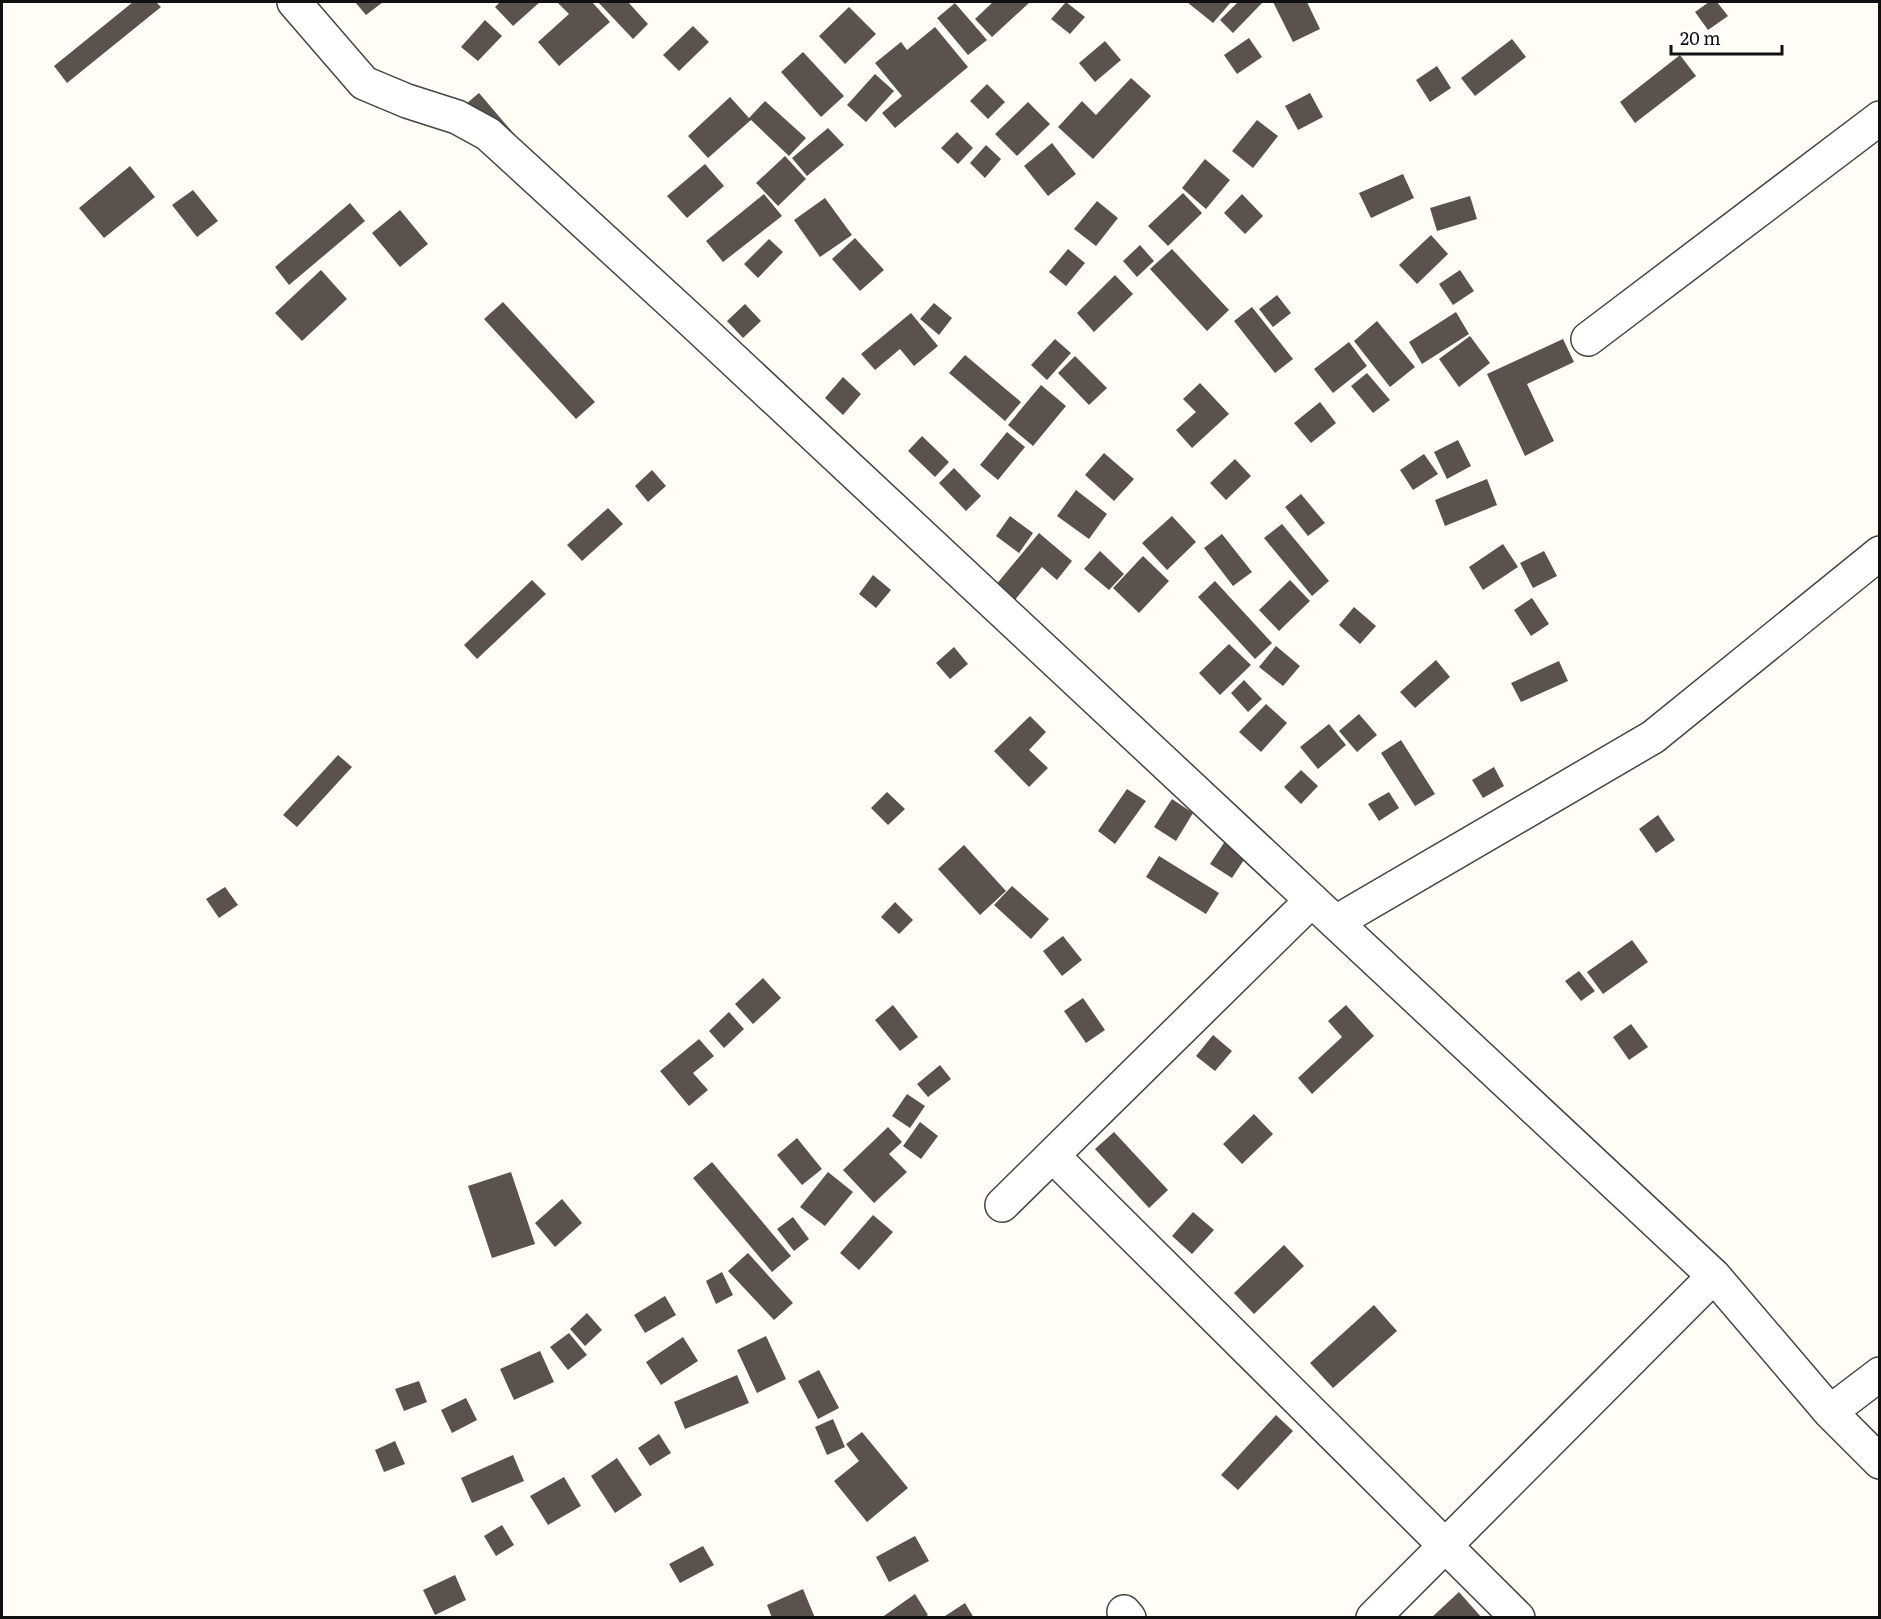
<svg xmlns="http://www.w3.org/2000/svg" width="1881" height="1619" font-family="Literata,serif">
  <rect width="100%" height="100%" fill="#fffdf5"/>
  <path fill="#5a524d" d="M133,2H156L161,7L67,83L54,66Z
    M355,2H383L366,15Z
    M500,2H540L513,26L495,7Z
    M557,2H592L610,22L559,66L538,42L569,14Z
    M598,2H628L648,24L633,39Z
    M993,2H1030L992,37L975,19Z
    M1066,2L1085,17L1070,34L1051,19Z
    M1187,2H1231L1213,23Z
    M1238,2H1263L1233,33L1220,20Z
    M1273,2H1307L1320,29L1293,42Z
    M1709,2H1717L1728,16L1708,30L1695,12Z
    M955,3L987,40L968,55L937,18Z
    M849,7L876,34L845,64L819,36Z
    M485,20L502,36L478,61L461,47Z
    M693,26L709,42L679,71L663,55Z
    M935,27L968,67L895,128L882,113L902,96L875,63L901,42L907,50Z
    M1249,38L1262,57L1237,74L1224,55Z
    M1512,39L1526,57L1475,96L1461,78Z
    M1105,41L1121,60L1095,82L1079,63Z
    M803,52L844,96L821,117L781,72Z
    M1680,55L1696,76L1635,123L1620,102Z
    M1437,66L1451,88L1430,102L1416,80Z
    M875,74L894,91L866,122L847,105Z
    M1131,78L1151,96L1093,159L1058,127L1082,101L1096,115Z
    M987,84L1005,102L988,119L970,101Z
    M479,93L515,135L491,156L454,114Z
    M1310,93L1323,117L1298,130L1285,106Z
    M730,97L749,118L765,101L806,138L789,156L751,120L708,158L688,136Z
    M1028,102L1050,124L1017,156L995,134Z
    M1257,120L1278,136L1253,168L1232,151Z
    M828,128L844,145L807,176L792,158Z
    M957,132L973,148L958,164L941,148Z
    M1052,143L1076,174L1048,196L1024,166Z
    M986,145L1001,159L985,178L970,163Z
    M785,156L806,179L778,206L756,183Z
    M1205,159L1230,180L1206,209L1182,188Z
    M705,164L724,186L687,218L667,196Z
    M130,166L155,197L104,238L79,208Z
    M1403,174L1414,198L1371,218L1359,193Z
    M193,190L218,221L197,237L172,205Z
    M1183,193L1202,213L1168,246L1148,226Z
    M764,194L782,216L723,262L706,241Z
    M1242,194L1263,216L1245,234L1224,213Z
    M1470,196L1477,219L1437,231L1430,208Z
    M825,198L852,235L820,257L794,220Z
    M1097,201L1118,218L1096,246L1074,229Z
    M350,203L365,221L289,285L275,267Z
    M400,210L428,244L400,267L372,233Z
    M1431,235L1448,254L1417,284L1399,265Z
    M855,238L884,270L860,291L832,259Z
    M769,239L783,252L758,278L744,264Z
    M1140,245L1154,261L1137,277L1123,261Z
    M1068,249L1085,263L1066,286L1049,272Z
    M1172,249L1229,310L1207,331L1150,269Z
    M321,270L347,299L302,341L275,313Z
    M1460,270L1474,291L1453,305L1439,284Z
    M1115,275L1133,294L1094,332L1077,313Z
    M1277,295L1291,313L1273,327L1259,309Z
    M503,302L595,402L576,419L484,319Z
    M934,303L952,318L939,335L920,319Z
    M745,304L761,321L743,338L727,321Z
    M1252,307L1293,359L1275,373L1234,321Z
    M1456,312L1469,334L1422,364L1409,342Z
    M911,313L938,346L914,366L900,349L875,370L861,354Z
    M1377,321L1415,367L1390,387L1354,341Z
    M1470,336L1490,363L1459,387L1439,359Z
    M1055,339L1071,353L1047,380L1031,365Z
    M1563,339L1574,362L1527,384L1554,441L1525,456L1487,374Z
    M1349,342L1367,366L1333,393L1314,369Z
    M965,355L1021,402L1005,421L949,373Z
    M1075,356L1107,388L1089,405L1058,373Z
    M1367,373L1390,400L1373,413L1351,386Z
    M843,377L861,394L843,415L825,398Z
    M1200,383L1229,414L1192,448L1176,430L1196,412L1183,399Z
    M1041,385L1066,406L1033,446L1008,425Z
    M1320,402L1336,423L1311,443L1294,423Z
    M1007,432L1025,447L998,480L980,465Z
    M922,436L949,462L935,477L908,451Z
    M1458,440L1471,466L1447,479L1434,452Z
    M1104,453L1134,479L1114,501L1085,475Z
    M1424,454L1438,474L1413,490L1400,470Z
    M1235,459L1251,476L1226,500L1210,483Z
    M954,468L981,496L966,511L939,483Z
    M652,470L666,486L648,502L635,486Z
    M1487,479L1497,505L1445,526L1435,500Z
    M1076,490L1107,514L1089,539L1057,516Z
    M1301,494L1325,523L1308,536L1285,507Z
    M608,508L623,524L582,561L567,545Z
    M1010,516L1033,533L1019,553L996,536Z
    M1172,516L1196,542L1167,570L1142,543Z
    M1282,524L1329,581L1312,596L1264,538Z
    M1039,533L1072,561L1057,580L1042,567L1000,618L981,603Z
    M1222,534L1252,572L1233,586L1204,548Z
    M1503,544L1518,567L1483,590L1469,567Z
    M1100,551L1124,574L1109,590L1084,569Z
    M1544,551L1557,576L1533,588L1520,563Z
    M1143,556L1169,581L1139,613L1113,588Z
    M873,575L891,590L876,608L859,594Z
    M532,580L546,594L477,659L464,645Z
    M1290,580L1310,601L1279,631L1259,610Z
    M1215,581L1272,643L1255,659L1198,597Z
    M1532,598L1549,624L1531,636L1514,610Z
    M1354,607L1376,626L1360,644L1339,625Z
    M1229,644L1251,665L1220,695L1199,673Z
    M1276,646L1300,666L1283,686L1259,667Z
    M954,647L968,664L950,679L936,663Z
    M1436,660L1450,677L1415,708L1400,692Z
    M1559,661L1568,681L1521,702L1511,683Z
    M1244,680L1262,699L1248,712L1231,693Z
    M1266,704L1287,723L1261,752L1239,732Z
    M1359,714L1377,735L1357,752L1339,731Z
    M1030,716L1046,732L1029,750L1048,768L1029,787L994,751Z
    M1329,724L1346,745L1318,769L1300,747Z
    M1401,740L1435,794L1415,806L1381,753Z
    M338,755L352,767L297,827L283,815Z
    M1494,767L1504,786L1483,798L1472,780Z
    M1301,770L1318,786L1301,804L1284,787Z
    M1127,789L1146,801L1115,844L1098,831Z
    M887,792L905,809L888,825L871,808Z
    M1389,792L1399,808L1379,821L1368,804Z
    M1172,799L1193,813L1176,841L1154,827Z
    M1658,815L1675,840L1656,853L1639,829Z
    M1237,823L1259,837L1232,878L1210,864Z
    M964,845L1006,891L980,915L938,869Z
    M1159,856L1219,893L1206,914L1146,877Z
    M1012,886L1049,919L1031,939L994,905Z
    M225,887L238,905L219,918L206,899Z
    M895,902L913,920L899,934L881,917Z
    M1063,936L1082,960L1062,976L1043,951Z
    M1632,940L1648,962L1603,994L1587,972Z
    M1579,971L1595,991L1581,1001L1565,981Z
    M763,978L781,998L753,1024L735,1004Z
    M1083,998L1105,1030L1086,1043L1064,1011Z
    M893,1005L918,1037L900,1051L875,1020Z
    M1346,1005L1374,1036L1312,1094L1298,1078L1342,1037L1328,1021Z
    M729,1012L744,1029L724,1048L709,1031Z
    M1631,1024L1648,1047L1629,1060L1613,1037Z
    M1213,1035L1232,1051L1215,1071L1196,1056Z
    M699,1039L714,1056L693,1073L708,1090L689,1106L660,1071Z
    M940,1065L951,1079L928,1097L917,1084Z
    M907,1094L925,1106L910,1128L892,1116Z
    M1254,1114L1273,1134L1242,1164L1223,1144Z
    M920,1122L938,1136L921,1159L903,1146Z
    M888,1127L902,1142L889,1154L907,1172L874,1203L843,1170Z
    M1114,1132L1168,1190L1149,1208L1095,1149Z
    M797,1138L822,1169L802,1185L777,1155Z
    M712,1162L791,1256L772,1272L693,1178Z
    M511,1172L535,1244L492,1258L468,1186Z
    M828,1172L853,1192L825,1226L800,1207Z
    M562,1199L582,1223L555,1247L535,1223Z
    M1193,1212L1214,1230L1192,1254L1172,1236Z
    M873,1215L893,1232L859,1270L840,1253Z
    M793,1217L809,1239L794,1251L777,1229Z
    M1284,1245L1304,1266L1254,1314L1234,1293Z
    M748,1253L793,1303L774,1320L728,1271Z
    M722,1272L733,1295L716,1304L706,1281Z
    M665,1296L676,1315L645,1333L634,1315Z
    M1374,1305L1397,1331L1333,1388L1310,1363Z
    M587,1313L602,1330L585,1346L570,1329Z
    M569,1333L587,1355L568,1370L550,1347Z
    M766,1336L786,1379L757,1393L737,1350Z
    M683,1337L698,1361L661,1385L646,1362Z
    M540,1351L554,1382L514,1400L500,1369Z
    M819,1370L839,1408L818,1419L798,1381Z
    M737,1375L749,1403L685,1429L674,1402Z
    M419,1381L427,1402L404,1411L395,1389Z
    M466,1398L477,1420L452,1433L441,1410Z
    M1276,1415L1293,1431L1238,1490L1221,1475Z
    M833,1419L845,1447L827,1455L815,1427Z
    M862,1432L908,1488L867,1522L834,1481L859,1461L846,1444Z
    M659,1434L671,1453L650,1466L638,1448Z
    M395,1441L405,1464L384,1472L375,1450Z
    M513,1455L524,1481L472,1503L461,1478Z
    M617,1458L642,1495L615,1513L591,1476Z
    M564,1477L581,1506L548,1525L530,1496Z
    M502,1525L514,1545L496,1556L484,1536Z
    M915,1536L929,1561L889,1582L876,1557Z
    M703,1546L714,1565L680,1583L669,1564Z
    M455,1575L466,1600L435,1615L423,1590Z
    M803,1589L815,1618H772L767,1605Z
    M1459,1592L1482,1618H1431Z
    M915,1594L928,1615L923,1618H881Z
    M965,1603L974,1618H942Z"/>
  <g fill="none" stroke-linecap="round" stroke-linejoin="round">
    <defs>
      <path id="minor" d="M294,2L364,83L407,101L457,117L488,134L693,322L1714,1276L1830,1412L1880,1462
        M1588,339L1880,118
        M1336,922L1653,737L1880,553
        M1053,1156L1518,1618
        M1002,1205L1312,900
        M1830,1412L1880,1374
        M1124,1612L1129,1618
        M1373,1618L1714,1276"/>
    </defs>
    <use href="#minor" stroke="#444" stroke-width="36"/>
    <use href="#minor" stroke="#fff" stroke-width="33"/>
  </g>
  <rect width="1881" height="1619" fill="none" stroke="#111111" stroke-width="6"/>
  <path d="M1671 45v9h111v-9" fill="none" stroke="#111111" stroke-width="3"/>
  <text x="1680" y="45" font-size="18" fill="#111111" stroke="#ffffff" stroke-width="4.5" paint-order="stroke">20 m</text>
</svg>
